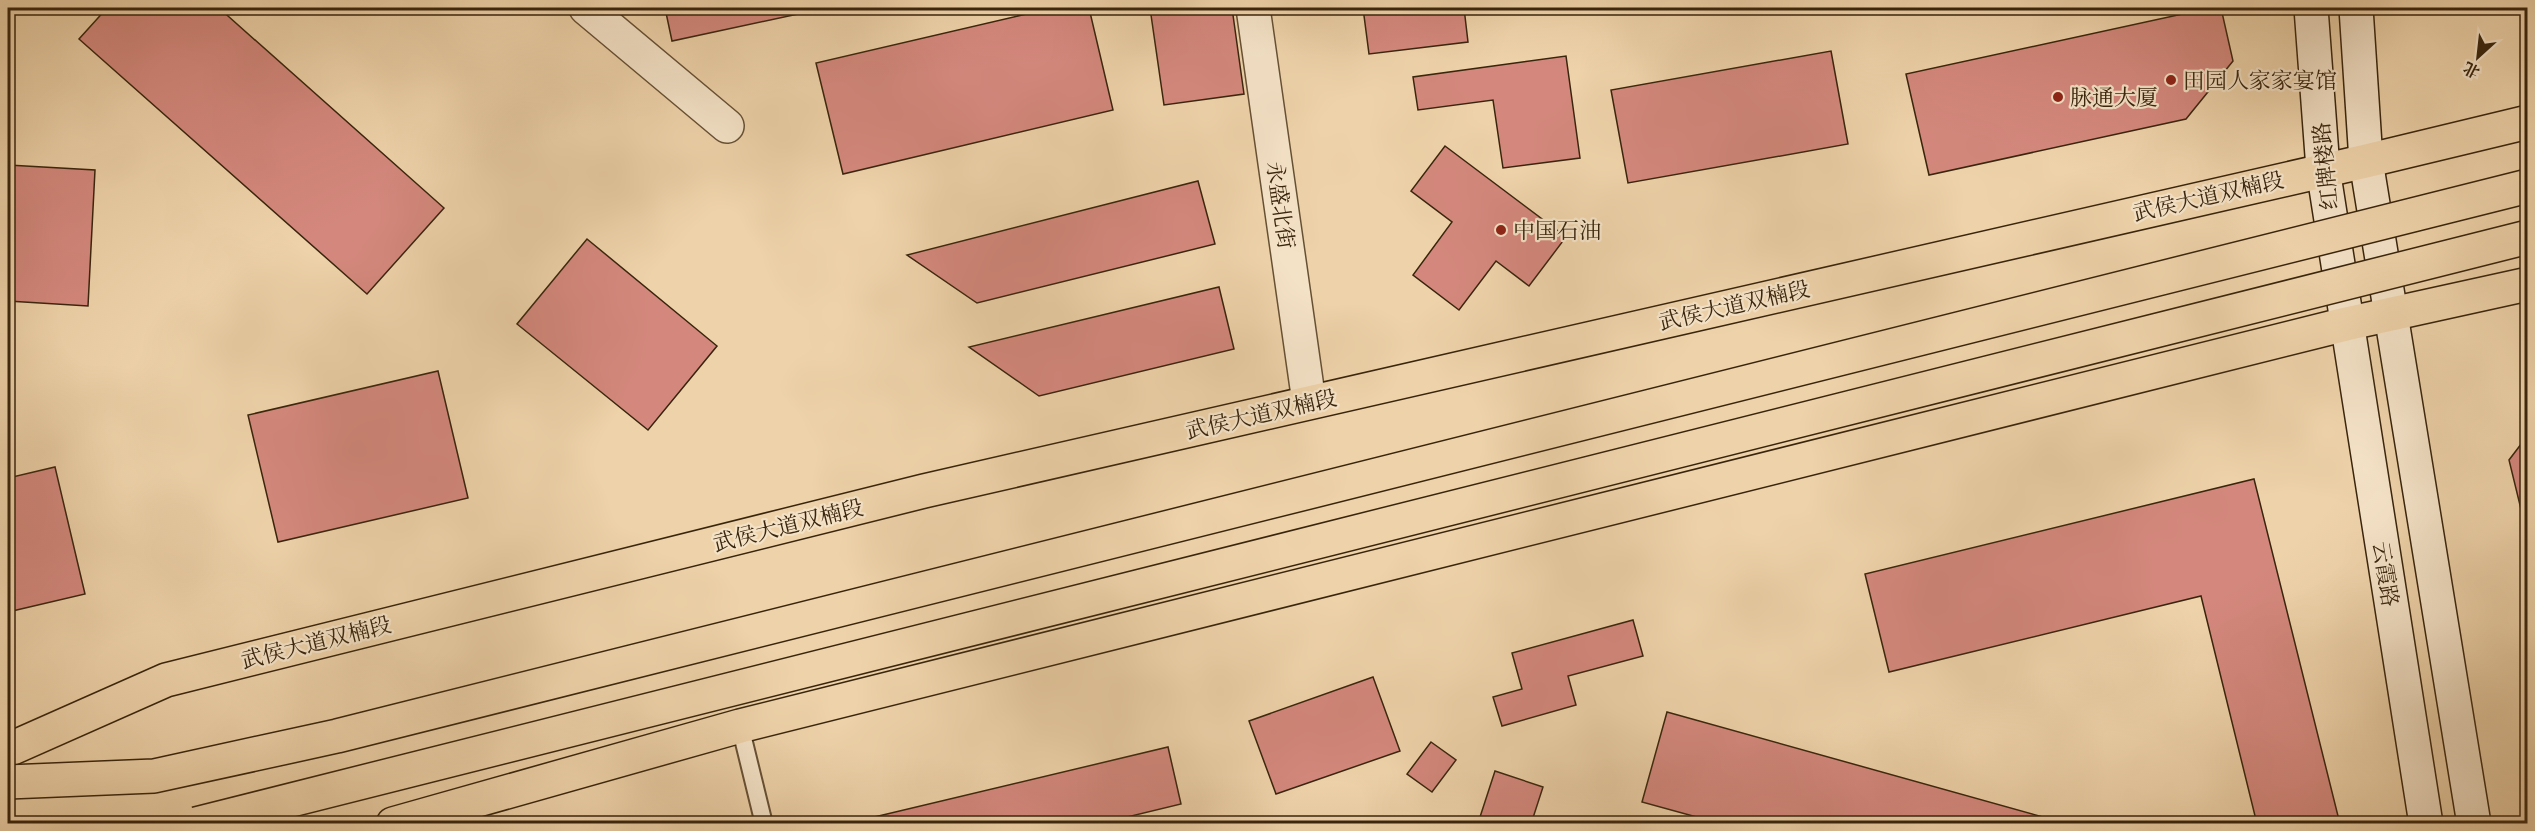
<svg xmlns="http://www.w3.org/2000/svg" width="2535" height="831" font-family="'IM FELL French Canon','Noto Serif SC',serif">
  <rect width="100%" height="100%" fill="#eed2a9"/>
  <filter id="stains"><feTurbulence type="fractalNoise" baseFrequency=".00333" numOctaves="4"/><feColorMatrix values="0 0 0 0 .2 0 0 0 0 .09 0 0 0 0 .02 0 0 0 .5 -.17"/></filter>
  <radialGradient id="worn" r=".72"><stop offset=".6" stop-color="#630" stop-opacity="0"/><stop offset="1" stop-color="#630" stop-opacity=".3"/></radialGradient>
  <path fill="#d4887d" stroke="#39250d" stroke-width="1.5" d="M107,8H219L444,208L367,294L79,39Z
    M665,8H826L672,41Z
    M1052,8H1089L1113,110L843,174L816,63Z
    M1150,8H1232L1244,94L1164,105Z
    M1363,8H1464L1468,42L1369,54Z
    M2210,8H2221L2233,61L2186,119L1929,175L1906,74Z
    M1831,51L1848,144L1628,183L1611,90Z
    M1566,56L1580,158L1503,168L1493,100L1418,110L1413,77Z
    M1445,146L1566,237L1529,286L1496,261L1459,310L1413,275L1452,222L1411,191Z
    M8,165L95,170L88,306L8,301Z
    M1198,181L1215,244L977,303L907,255Z
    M587,239L717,346L648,430L517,324Z
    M1219,287L1234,349L1039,396L969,347Z
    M438,371L468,498L278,542L248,415Z
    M2528,435V538L2509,460Z
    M55,467L85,594L8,612V478Z
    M2254,479L2340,824H2257L2201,596L1889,672L1865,574Z
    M1633,620L1643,656L1568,676L1576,705L1502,726L1493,697L1522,689L1512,653Z
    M1373,677L1400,751L1276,794L1249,721Z
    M1667,712L2068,824H1722L1642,802Z
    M1431,742L1456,760L1432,792L1407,774Z
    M1168,747L1181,804L1127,817L1129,824H845Z
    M1495,771L1543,787L1531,824H1499L1480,817Z"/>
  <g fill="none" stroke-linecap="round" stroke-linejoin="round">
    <defs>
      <path id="lane" d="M740,726L764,824"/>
      <path id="street" d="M586,8L727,126
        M1253,8L1309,402"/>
      <path id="secondary" d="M2311,8L2323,169L2426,824
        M2356,8L2366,161L2474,824"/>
      <path id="primary" d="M8,750L166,680L924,491L2366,161L2528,122
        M393,824L740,726L2346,324L2528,284"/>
    </defs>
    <use href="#lane" stroke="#665034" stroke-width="20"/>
    <use href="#street" stroke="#665034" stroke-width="36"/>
    <use href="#secondary" stroke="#39250d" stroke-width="36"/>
    <use href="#primary" stroke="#39250d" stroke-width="36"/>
    <use href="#lane" stroke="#f4e2c7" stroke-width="16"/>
    <use href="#street" stroke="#f4e2c7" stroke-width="33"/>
    <use href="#secondary" stroke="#f4e2c7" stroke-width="33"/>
    <use href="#primary" stroke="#eed2a9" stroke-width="33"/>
    <defs>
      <path id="highway-bridge" d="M8,782L154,776L337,736L2528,186
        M196,824L2528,237"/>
    </defs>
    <use href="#highway-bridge" stroke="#39250d" stroke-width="36" stroke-linecap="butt"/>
    <use href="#highway-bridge" stroke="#eed2a9" stroke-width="33"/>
  </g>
  <g fill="#8f2418" stroke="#f4e2c7" stroke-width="2">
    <circle cx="2171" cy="80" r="6"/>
    <circle cx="2058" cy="97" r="6"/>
    <circle cx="1501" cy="230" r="6"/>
  </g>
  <g text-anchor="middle" stroke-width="4.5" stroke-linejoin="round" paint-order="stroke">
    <g font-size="22" fill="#39250d" stroke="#f4e2c7" text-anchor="start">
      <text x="2183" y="88">田园人家家宴馆</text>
      <text x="2070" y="105">脉通大厦</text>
      <text x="1513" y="238">中国石油</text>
    </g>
    <g font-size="22" fill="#39250d" stroke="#f4e2c7">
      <text transform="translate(2325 166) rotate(-96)" y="8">红牌楼路</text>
      <text transform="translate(2208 196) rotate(-13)" y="8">武侯大道双楠段</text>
      <text transform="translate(1281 205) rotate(82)" y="8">永盛北街</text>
      <text transform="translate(1734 305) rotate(-13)" y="8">武侯大道双楠段</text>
      <text transform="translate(1261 414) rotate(-13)" y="8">武侯大道双楠段</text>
      <text transform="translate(788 525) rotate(-14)" y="8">武侯大道双楠段</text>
      <text transform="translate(2386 574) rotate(81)" y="8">云霞路</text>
      <text transform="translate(316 642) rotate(-14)" y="8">武侯大道双楠段</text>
    </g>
  </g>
  <rect width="2535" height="831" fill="none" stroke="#eed2a9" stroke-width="30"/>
  <rect x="9" y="9" width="2517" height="813" fill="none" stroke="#39250d" stroke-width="3"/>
  <rect x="15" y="15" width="2505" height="801" fill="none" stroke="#39250d" stroke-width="1.5"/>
  <g transform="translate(2478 57) rotate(207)" stroke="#f4e2c7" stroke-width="4.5" paint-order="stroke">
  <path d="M0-4.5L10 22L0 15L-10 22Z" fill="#39250d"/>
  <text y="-9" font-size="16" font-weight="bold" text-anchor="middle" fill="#39250d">北</text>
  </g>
  <rect width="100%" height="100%" filter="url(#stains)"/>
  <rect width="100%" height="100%" fill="url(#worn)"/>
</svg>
